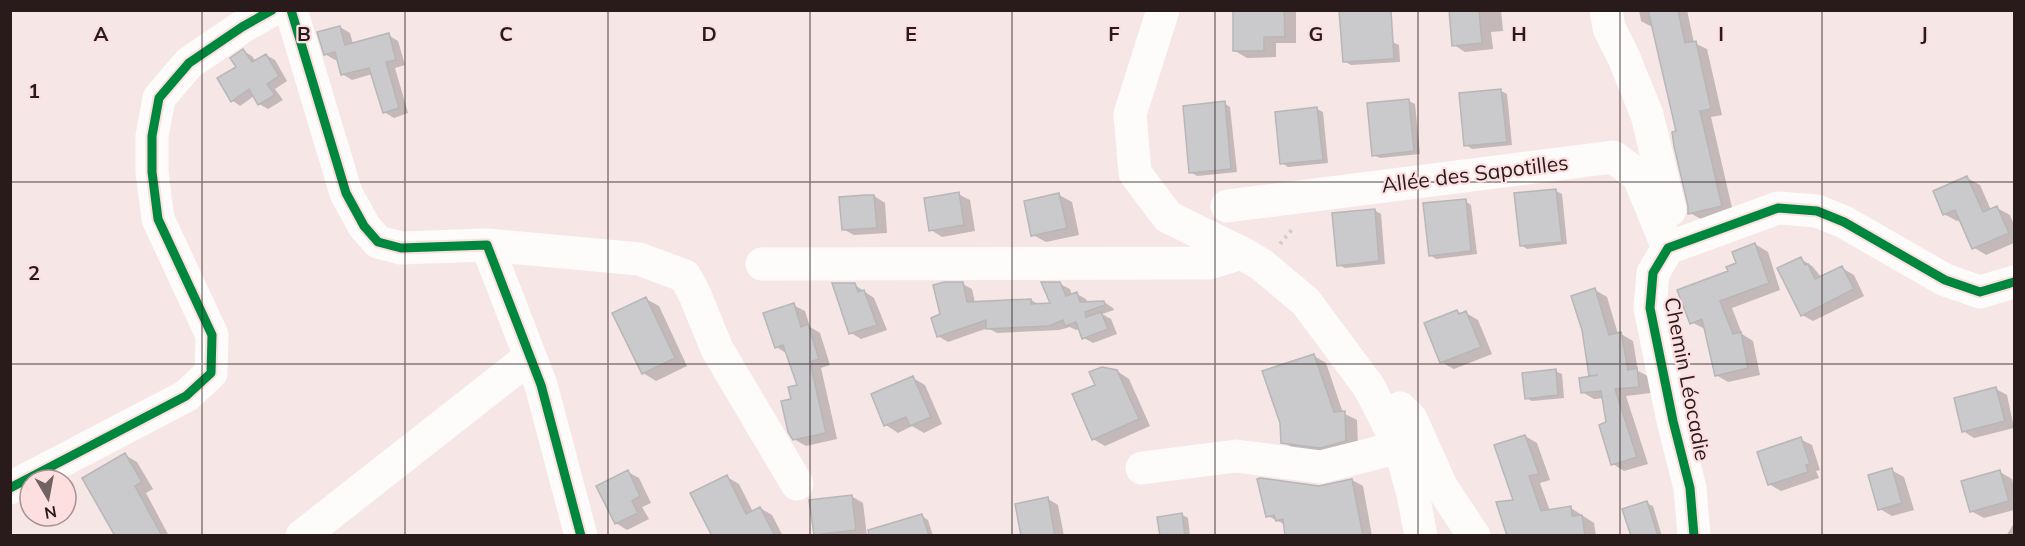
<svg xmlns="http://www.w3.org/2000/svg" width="2025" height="546" font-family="Mulish,sans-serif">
  <rect width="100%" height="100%" fill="#f6e6e6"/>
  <path fill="#0003" d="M1234,10H1296V43H1276V57L1247,58L1235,51Z
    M1450,10H1501L1503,31L1491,32L1493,49L1465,52L1454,45Z
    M1639,10H1687L1694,43L1707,49L1722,115L1711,117L1733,212L1701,219L1690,213L1678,132L1652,27L1641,21Z
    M340,27L350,33L353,44L388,35L398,41L405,65L395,68L408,113L394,118L384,112L372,74L352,80L342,74L338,59L335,60L325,54Z
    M1392,42L1399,45L1400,62L1351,65L1344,61Z
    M243,51L252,56L256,62L266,55L275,60L287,81L275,89L283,100L268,109L259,104L254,96L240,106L232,100Z
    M1501,91L1507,94L1512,145L1472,149L1466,145Z
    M1409,101L1415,104L1420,154L1380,158L1373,155Z
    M1224,103L1230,107L1237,172L1197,176L1190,172Z
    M1317,109L1323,112L1328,163L1288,167L1282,163Z
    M1967,178L1980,185L1991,210L1997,208L2010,215L2014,225V243L1986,255L1973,247L1961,220L1957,221L1944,214Z
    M1556,191L1562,194L1567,244L1527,249L1521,245Z
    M958,194L970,200L975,231L942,237L931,230Z
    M1059,195L1072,202L1079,235L1046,242L1033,235Z
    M874,196L885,203L887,233L854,235L843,229Z
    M1465,201L1471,205L1477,254L1436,259L1430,255Z
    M1374,210L1381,214L1385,264L1345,268L1339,265Z
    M1755,244L1768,252L1780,290L1732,308L1742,334L1753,341L1760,375L1728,382L1716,375L1705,329L1691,322L1730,272Z
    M1801,259L1812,266L1822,278L1842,268L1854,275L1864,296L1813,321L1802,315Z
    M962,284L972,289L975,303L1031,300L1040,305H1052L1060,284L1070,289L1072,295L1077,294L1086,299L1088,303L1104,302L1113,308L1114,310L1102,314L1111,319L1117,334L1093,343L1084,338L1080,329L1076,330L1070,327L1059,330L997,333L988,328L948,342L938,336L942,315Z
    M855,285L874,298L887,330L861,339L851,333Z
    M1595,290L1607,297L1618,334H1621L1633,341L1638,371L1648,376L1651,393L1626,396L1648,464L1624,471L1613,464L1604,398L1594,399L1582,392L1594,377L1591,375Z
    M646,299L659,306L687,366L656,381L643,373Z
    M793,305L805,311L810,327L820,333L830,365L821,368L837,439L806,446L794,439L793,400L799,386L788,354L776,347Z
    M1457,311L1462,314L1466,313L1478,320L1492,354L1454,369L1441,362Z
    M1314,356L1326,363L1343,413L1357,420L1358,447L1333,454L1295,449L1283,442Z
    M1117,371L1129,379L1150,426L1105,446L1093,439L1097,386Z
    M1555,371L1562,374L1564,398L1532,401L1526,398Z
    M913,378L925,385L942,424L924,433L912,426L898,433L886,425L873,395Z
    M1996,389L2007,395L2014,428L1974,438L1963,431Z
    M1525,436L1537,443L1550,480L1540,483L1550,511L1571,508L1594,523L1596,536H1508Z
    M1800,439L1812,445L1820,470L1816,471L1819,478L1781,491L1769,484Z
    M125,455L137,462L153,489L146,493L169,536H116Z
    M1891,470L1904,477L1914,510L1892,516L1880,509Z
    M628,472L639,478L651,503L642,507L649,519L627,530L616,523Z
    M2000,472L2012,479L2014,487V510L1984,518L1971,511Z
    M727,477L739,484L753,512L760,508L772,515L783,536H719Z
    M1352,480L1363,486L1372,536H1329L1288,526L1268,516L1319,487Z
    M851,496L863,503L867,536H818L815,534Z
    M1048,499L1058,505L1064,536H1022Z
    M1646,503L1653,506L1662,536H1632Z
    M1181,514L1188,518L1190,536H1161Z
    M922,516L928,520L933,536H905Z
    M2014,523V536H2006Z"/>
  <path fill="#cac9cc" stroke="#b7b6b9" stroke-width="1.5" d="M1233,10H1284L1285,37H1264V51H1233Z
    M1339,10H1391L1394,59L1343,62Z
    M1449,10H1479L1482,43L1452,46Z
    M1648,10H1678L1685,43L1696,41L1711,109L1700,111L1722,206L1688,214V206L1674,146L1672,132L1676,131Z
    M340,26L345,45L389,33L396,60L386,62L399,108L383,113L369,68L341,75L335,52L324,55L317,32Z
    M243,49L252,62L266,54L279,76L267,84L275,95L258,105L249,89L231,102L217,78L236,67L230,58Z
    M1501,89L1507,142L1464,146L1459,93Z
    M1409,99L1414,151L1372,156L1367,103Z
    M1225,101L1231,169L1189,173L1183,106Z
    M1317,107L1323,160L1280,164L1275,112Z
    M1967,176L1983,212L1997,206L2009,233L1972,249L1955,210L1943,215L1933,191Z
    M1556,189L1562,242L1520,246L1514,193Z
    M959,192L964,225L929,231L924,198Z
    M1059,193L1067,228L1031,236L1024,201Z
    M865,195H874L877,228L842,230L839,197Z
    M1466,199L1471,251L1429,256L1423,203Z
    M1375,209L1379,261L1337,266L1332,213Z
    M1755,243L1769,283L1720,301L1733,334L1741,332L1748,368L1715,376L1702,319L1690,324L1677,290L1728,271L1726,267L1736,263L1732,252Z
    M1801,257L1805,265L1808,264L1815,279L1842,266L1854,289L1801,316L1777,268Z
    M944,282H963L967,302L1031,299V304L1050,303L1041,282H1060L1066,296L1077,292L1080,302L1104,301L1105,305L1085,312L1086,317L1101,312L1108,329L1082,339L1076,322L1065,326L1063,320L1049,326L986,329V320L937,337L931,318L940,314L933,285Z
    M832,283H855L858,292L864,290L877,325L849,334Z
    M1595,288L1609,335L1621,332L1628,370L1637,368L1639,387L1615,389L1637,457L1611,465L1599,425L1606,422L1601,391L1581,393L1579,378L1598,375L1589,376L1582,330L1571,296Z
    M646,297L675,358L642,374L612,313Z
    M794,303L801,327L808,324L819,359L810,362L826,433L793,440L788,432L781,401L791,399L788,387L797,385L783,345L775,348L763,313Z
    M1457,310L1459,314L1466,311L1481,347L1440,363L1424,323Z
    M1314,354L1334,412L1345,411L1346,441L1320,448L1281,443L1280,423L1262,371Z
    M1102,367L1117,370L1139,419L1092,440L1072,394L1095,385L1089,372Z
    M1556,369L1558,395L1525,399L1522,373Z
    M913,376L931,417L910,426L906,417L884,426L871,394Z
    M1996,387L2005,421L1962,432L1954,398Z
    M1525,435L1539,474L1529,476L1541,511L1571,506L1572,516L1582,515L1585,536H1507L1496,502L1513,500L1494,445Z
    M1801,437L1810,464L1806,465L1808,472L1768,485L1757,452Z
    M125,453L142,482L135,486L162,536H115L82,478Z
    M1892,468L1902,503L1878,510L1868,475Z
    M628,470L640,496L632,501L638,513L615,524L596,486Z
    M2000,470L2009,501L1970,512L1961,481Z
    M727,475L746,514L760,507L775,536H712L690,493Z
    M1260,478L1319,486L1352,479L1363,536H1285L1283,519L1276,521L1274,515L1266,517L1257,479Z
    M852,495L856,530L814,535L809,500Z
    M1048,497L1055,536H1021L1015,504Z
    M1647,501L1658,536H1631L1622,509Z
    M1182,513L1185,536H1160L1157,517Z
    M922,514L929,536H869L868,530Z"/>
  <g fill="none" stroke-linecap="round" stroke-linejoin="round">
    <path stroke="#d3cece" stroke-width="4" stroke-dasharray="3 4.5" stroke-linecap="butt" d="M1280,244L1294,227"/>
    <path stroke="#fefbfb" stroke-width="33" d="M291,10L346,193L364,226L378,242L401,248L487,245L541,385L581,536
      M1163,10L1130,114L1135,173L1168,217L1242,253L1262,265L1306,302L1369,387L1400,447L1413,494L1421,536
      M1606,10L1609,28L1624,58L1647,115L1670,210
      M1227,206L1613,157L1638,175L1668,248
      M487,245L639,259L685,276L695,295L717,349L797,484
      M762,264L1209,263L1242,253
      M1400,408L1411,419L1441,486L1474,536
      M1142,468L1236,456L1321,467L1400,447
      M10,488L186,396L211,373L212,335L158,219L152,172V136L159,98L189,63L242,27L272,10
      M302,536L530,357
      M1694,536L1690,488L1673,421L1650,308L1653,273L1668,248L1778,208L1817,211L1844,222L1945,280L1980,292L2014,282"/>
    <defs>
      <path id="cycleway" d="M291,10L346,193L364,226L378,242L401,248L487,245L541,385L581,536
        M10,488L186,396L211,373L212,335L158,219L152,172V136L159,98L189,63L242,27L272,10
        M1694,536L1690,488L1673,421L1650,308L1653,273L1668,248L1778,208L1817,211L1844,222L1945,280L1980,292L2014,282"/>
    </defs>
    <use href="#cycleway" stroke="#fddfdf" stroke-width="13"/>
    <use href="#cycleway" stroke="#00873e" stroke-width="9"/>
  </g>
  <path fill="none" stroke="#291b1c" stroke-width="1.5" stroke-opacity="0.55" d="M202,10V536M405,10V536M608,10V536M810,10V536M1012,10V536M1215,10V536M1418,10V536M1620,10V536M1822,10V536M10,182H2014M10,364H2014"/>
  <g text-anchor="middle" stroke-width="4.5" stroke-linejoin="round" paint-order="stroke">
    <g font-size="21" fill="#291b1c" stroke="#fddfdf">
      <text transform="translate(1475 174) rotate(-7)" y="7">Allée des Sapotilles</text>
      <text transform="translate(1687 379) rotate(79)" y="7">Chemin Léocadie</text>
    </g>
  </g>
  <g font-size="20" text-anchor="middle" font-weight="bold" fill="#291b1c" stroke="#fddfdf" stroke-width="4.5" stroke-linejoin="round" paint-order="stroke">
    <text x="101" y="41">A</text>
    <text x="304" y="41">B</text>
    <text x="506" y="41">C</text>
    <text x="709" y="41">D</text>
    <text x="911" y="41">E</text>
    <text x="1114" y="41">F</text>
    <text x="1316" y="41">G</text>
    <text x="1519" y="41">H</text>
    <text x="1721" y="41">I</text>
    <text x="1924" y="41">J</text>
    <text x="34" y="98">1</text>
    <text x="34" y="280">2</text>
  </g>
  <rect width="2025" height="546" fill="none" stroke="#291b1c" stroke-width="24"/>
  <g transform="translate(48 498) rotate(170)"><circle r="28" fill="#fddfdf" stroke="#a89191" stroke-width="1.5"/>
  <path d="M0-4.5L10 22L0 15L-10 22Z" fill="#716263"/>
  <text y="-9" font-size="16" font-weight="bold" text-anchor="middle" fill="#291b1c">N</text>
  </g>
</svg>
